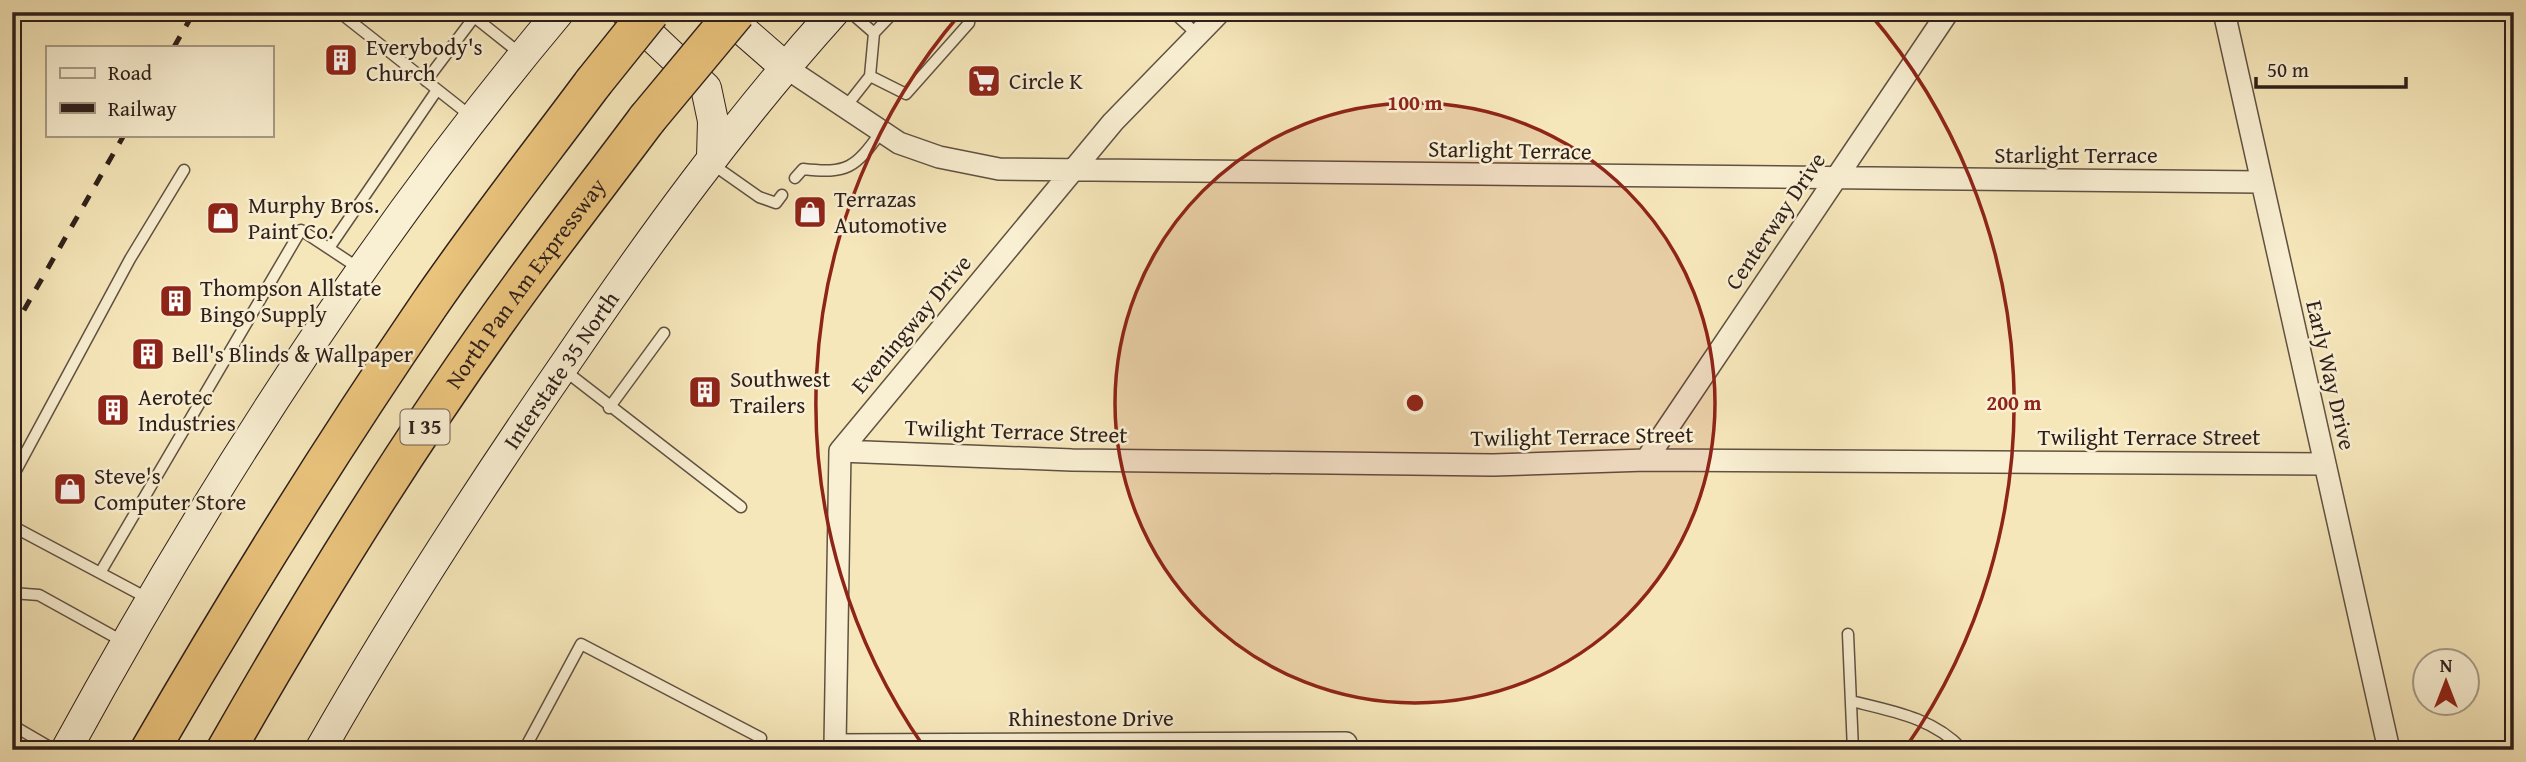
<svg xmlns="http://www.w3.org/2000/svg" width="2526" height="762" font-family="'Gentium Book Plus',serif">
  <rect width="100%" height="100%" fill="#f6e7ba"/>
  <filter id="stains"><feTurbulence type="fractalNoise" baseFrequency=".00286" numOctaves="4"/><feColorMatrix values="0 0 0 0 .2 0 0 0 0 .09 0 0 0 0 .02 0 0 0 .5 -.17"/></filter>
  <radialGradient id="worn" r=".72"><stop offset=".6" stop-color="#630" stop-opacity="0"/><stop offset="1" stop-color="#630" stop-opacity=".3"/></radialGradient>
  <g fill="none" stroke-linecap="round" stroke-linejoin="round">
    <defs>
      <path id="lane" d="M339,12L472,117
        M468,12L522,55
        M850,12L874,33L870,76
        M1173,12L1198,35
        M874,33L894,12
        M426,81L478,12
        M844,109L870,76L906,94L969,23L970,12
        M712,164L759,197L776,203L782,195
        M795,178L803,169C848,174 855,168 881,132
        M329,248L437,90
        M564,370L741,507
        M609,408L664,333
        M12,478L130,259L184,170
        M12,526L149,599
        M100,573L301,230L360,269
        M12,593L39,595L124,642
        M1848,634L1853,750
        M1851,701C1892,711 1934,718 1963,750
        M12,725L55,750
        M524,750L581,644L761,738L755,750"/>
      <path id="street" d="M1220,12L1113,122L840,451L835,745L1346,743V750
        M2224,12L2389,750
        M785,67L899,143L939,157L999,169L2260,182
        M840,451L1072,460L1493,465L1646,460L2324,464
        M1646,460L1948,12"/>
      <g id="secondary">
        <path d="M626,12L706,88L713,121L712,157"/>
        <path d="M722,12L785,67"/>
        <path d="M66,750C207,492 370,237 559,12"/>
        <path id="s1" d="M320,750C396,616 480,487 567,361C650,239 735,122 834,12"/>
      </g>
      <g id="highway">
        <path d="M150,750C238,598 330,450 429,305C481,229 538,157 593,83"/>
        <path id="s2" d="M226,750C317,590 414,433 523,284C563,229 606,174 647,119"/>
      </g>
    </defs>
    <use href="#lane" stroke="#605142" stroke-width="13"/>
    <use href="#street" stroke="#605142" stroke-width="24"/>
    <use href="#secondary" stroke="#2e1f1a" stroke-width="32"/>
    <use href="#highway" stroke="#2e1f1a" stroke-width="41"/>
    <use href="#lane" stroke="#f9efd2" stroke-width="10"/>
    <use href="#street" stroke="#f9efd2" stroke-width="21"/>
    <use href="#secondary" stroke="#f9efd2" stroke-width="30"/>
    <use href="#highway" stroke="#ebc47d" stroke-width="38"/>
    <path stroke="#2e1f1a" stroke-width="5" stroke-dasharray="12 12" stroke-linecap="butt" d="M174,47L194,12
      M12,331L124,135"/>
    <defs>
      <path id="highway-bridge" d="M593,83L650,12
        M647,119L736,12"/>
    </defs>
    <use href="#highway-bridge" stroke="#2e1f1a" stroke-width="41" stroke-linecap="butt"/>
    <use href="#highway-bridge" stroke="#ebc47d" stroke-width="38"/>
  </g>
  <circle cx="1415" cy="403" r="300" fill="#8f2418" fill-opacity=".12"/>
  <g fill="none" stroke="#8f2418" stroke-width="3.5">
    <circle cx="1415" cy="403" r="300"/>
    <path d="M924 747A599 599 0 0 1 960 14M1870 14A599 599 0 0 1 1906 747"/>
  </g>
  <defs>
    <symbol id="building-square" viewBox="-11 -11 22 22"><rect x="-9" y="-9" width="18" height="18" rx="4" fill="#8f2418" stroke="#f9efd2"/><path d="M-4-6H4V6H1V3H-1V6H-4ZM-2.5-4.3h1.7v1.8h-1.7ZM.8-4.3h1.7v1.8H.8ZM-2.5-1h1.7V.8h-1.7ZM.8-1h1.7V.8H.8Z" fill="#fff"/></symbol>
    <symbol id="supermarket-square" viewBox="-11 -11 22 22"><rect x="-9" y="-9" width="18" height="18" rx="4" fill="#8f2418" stroke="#f9efd2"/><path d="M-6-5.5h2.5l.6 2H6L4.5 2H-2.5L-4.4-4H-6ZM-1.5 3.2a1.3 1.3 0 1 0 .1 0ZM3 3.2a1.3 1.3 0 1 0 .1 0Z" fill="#fff"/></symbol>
    <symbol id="shop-square" viewBox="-11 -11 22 22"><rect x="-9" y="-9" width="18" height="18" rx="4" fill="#8f2418" stroke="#f9efd2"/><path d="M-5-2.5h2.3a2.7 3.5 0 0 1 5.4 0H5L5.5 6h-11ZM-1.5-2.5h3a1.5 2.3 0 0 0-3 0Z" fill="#fff"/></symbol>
  </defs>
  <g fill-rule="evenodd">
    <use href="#building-square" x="322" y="41" width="38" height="38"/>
    <use href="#supermarket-square" x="965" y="62" width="38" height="38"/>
    <use href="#shop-square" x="791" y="193" width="38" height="38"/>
    <use href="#shop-square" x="204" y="199" width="38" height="38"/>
    <use href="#building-square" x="157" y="282" width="38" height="38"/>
    <use href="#building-square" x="129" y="335" width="38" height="38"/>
    <use href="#building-square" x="686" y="373" width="38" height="38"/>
    <use href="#building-square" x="94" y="391" width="38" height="38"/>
    <use href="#shop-square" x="51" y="470" width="38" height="38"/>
  </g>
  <g text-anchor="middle" stroke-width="5" stroke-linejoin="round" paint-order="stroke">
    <rect fill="#f9efd2" stroke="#6b5d51" stroke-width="2" x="400.5" y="409.5" width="49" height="35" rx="5"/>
    <g font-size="21" font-weight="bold" fill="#2e1f1a">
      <text x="425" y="434">I 35</text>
    </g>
    <g font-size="23" fill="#2e1f1a" stroke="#f9efd2" text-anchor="start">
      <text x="366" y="55">Everybody's<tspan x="366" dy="26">Church</tspan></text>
      <text x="1009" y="89">Circle K</text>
      <text x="834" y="207">Terrazas<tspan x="834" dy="26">Automotive</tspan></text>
      <text x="248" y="213">Murphy Bros.<tspan x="248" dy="26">Paint Co.</tspan></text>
      <text x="200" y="296">Thompson Allstate<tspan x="200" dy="26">Bingo Supply</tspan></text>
      <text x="172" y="362">Bell's Blinds &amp; Wallpaper</text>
      <text x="730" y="387">Southwest<tspan x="730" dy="26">Trailers</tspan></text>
      <text x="138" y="405">Aerotec<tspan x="138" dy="26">Industries</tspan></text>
      <text x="94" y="484">Steve's<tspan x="94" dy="26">Computer Store</tspan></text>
    </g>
    <g font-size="23" fill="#2e1f1a" stroke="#f9efd2">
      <text transform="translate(1510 150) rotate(1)" y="8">Starlight Terrace</text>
      <text x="2076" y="163">Starlight Terrace</text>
      <text transform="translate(1775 221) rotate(-56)" y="8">Centerway Drive</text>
      <text dy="8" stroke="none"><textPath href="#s2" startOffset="555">North Pan Am Expressway</textPath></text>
      <text transform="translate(911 324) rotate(-50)" y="8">Eveningway Drive</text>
      <text dy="8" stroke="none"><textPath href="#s1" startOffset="450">Interstate 35 North</textPath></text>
      <text transform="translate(2331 375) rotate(77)" y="8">Early Way Drive</text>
      <text transform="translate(1016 431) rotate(2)" y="8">Twilight Terrace Street</text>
      <text transform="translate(1582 436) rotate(-1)" y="8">Twilight Terrace Street</text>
      <text x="2149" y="445">Twilight Terrace Street</text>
      <text x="1091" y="726">Rhinestone Drive</text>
    </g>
  </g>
  <circle cx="1415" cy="403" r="10" fill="#8f2418" stroke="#f9efd2" stroke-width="3.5"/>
  <g font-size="21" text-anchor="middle" font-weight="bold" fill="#8f2418" stroke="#f9efd2" stroke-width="5" stroke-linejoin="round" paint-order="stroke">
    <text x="1415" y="110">100 m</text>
    <text x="2014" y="410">200 m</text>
  </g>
  <rect width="2526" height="762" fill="none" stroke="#f6e7ba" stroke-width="42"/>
  <rect x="14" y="14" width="2498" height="734" fill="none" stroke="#2e1f1a" stroke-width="3.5"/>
  <rect x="21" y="21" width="2484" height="720" fill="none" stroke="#2e1f1a" stroke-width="2"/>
  <rect x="46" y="46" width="228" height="91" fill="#f9efd2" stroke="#a89c88" stroke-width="2"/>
  <rect x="60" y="68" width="35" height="10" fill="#f9efd2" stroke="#a89c88" stroke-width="2"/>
  <text x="108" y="80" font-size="21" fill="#2e1f1a">Road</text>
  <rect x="60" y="103" width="35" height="10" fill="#2e1f1a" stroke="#a89c88" stroke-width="2"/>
  <text x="108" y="116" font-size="21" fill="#2e1f1a">Railway</text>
  <g transform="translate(2446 682)"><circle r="33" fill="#f9efd2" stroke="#a89c88" stroke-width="2"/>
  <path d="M0-5L12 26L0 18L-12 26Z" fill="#8f2418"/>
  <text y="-10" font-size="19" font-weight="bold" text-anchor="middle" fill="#2e1f1a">N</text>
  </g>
  <path d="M2256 77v10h150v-10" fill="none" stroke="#2e1f1a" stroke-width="3.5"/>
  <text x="2267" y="77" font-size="21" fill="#2e1f1a" stroke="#f9efd2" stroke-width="5" paint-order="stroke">50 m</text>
  <rect width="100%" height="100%" filter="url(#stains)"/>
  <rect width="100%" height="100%" fill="url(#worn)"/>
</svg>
